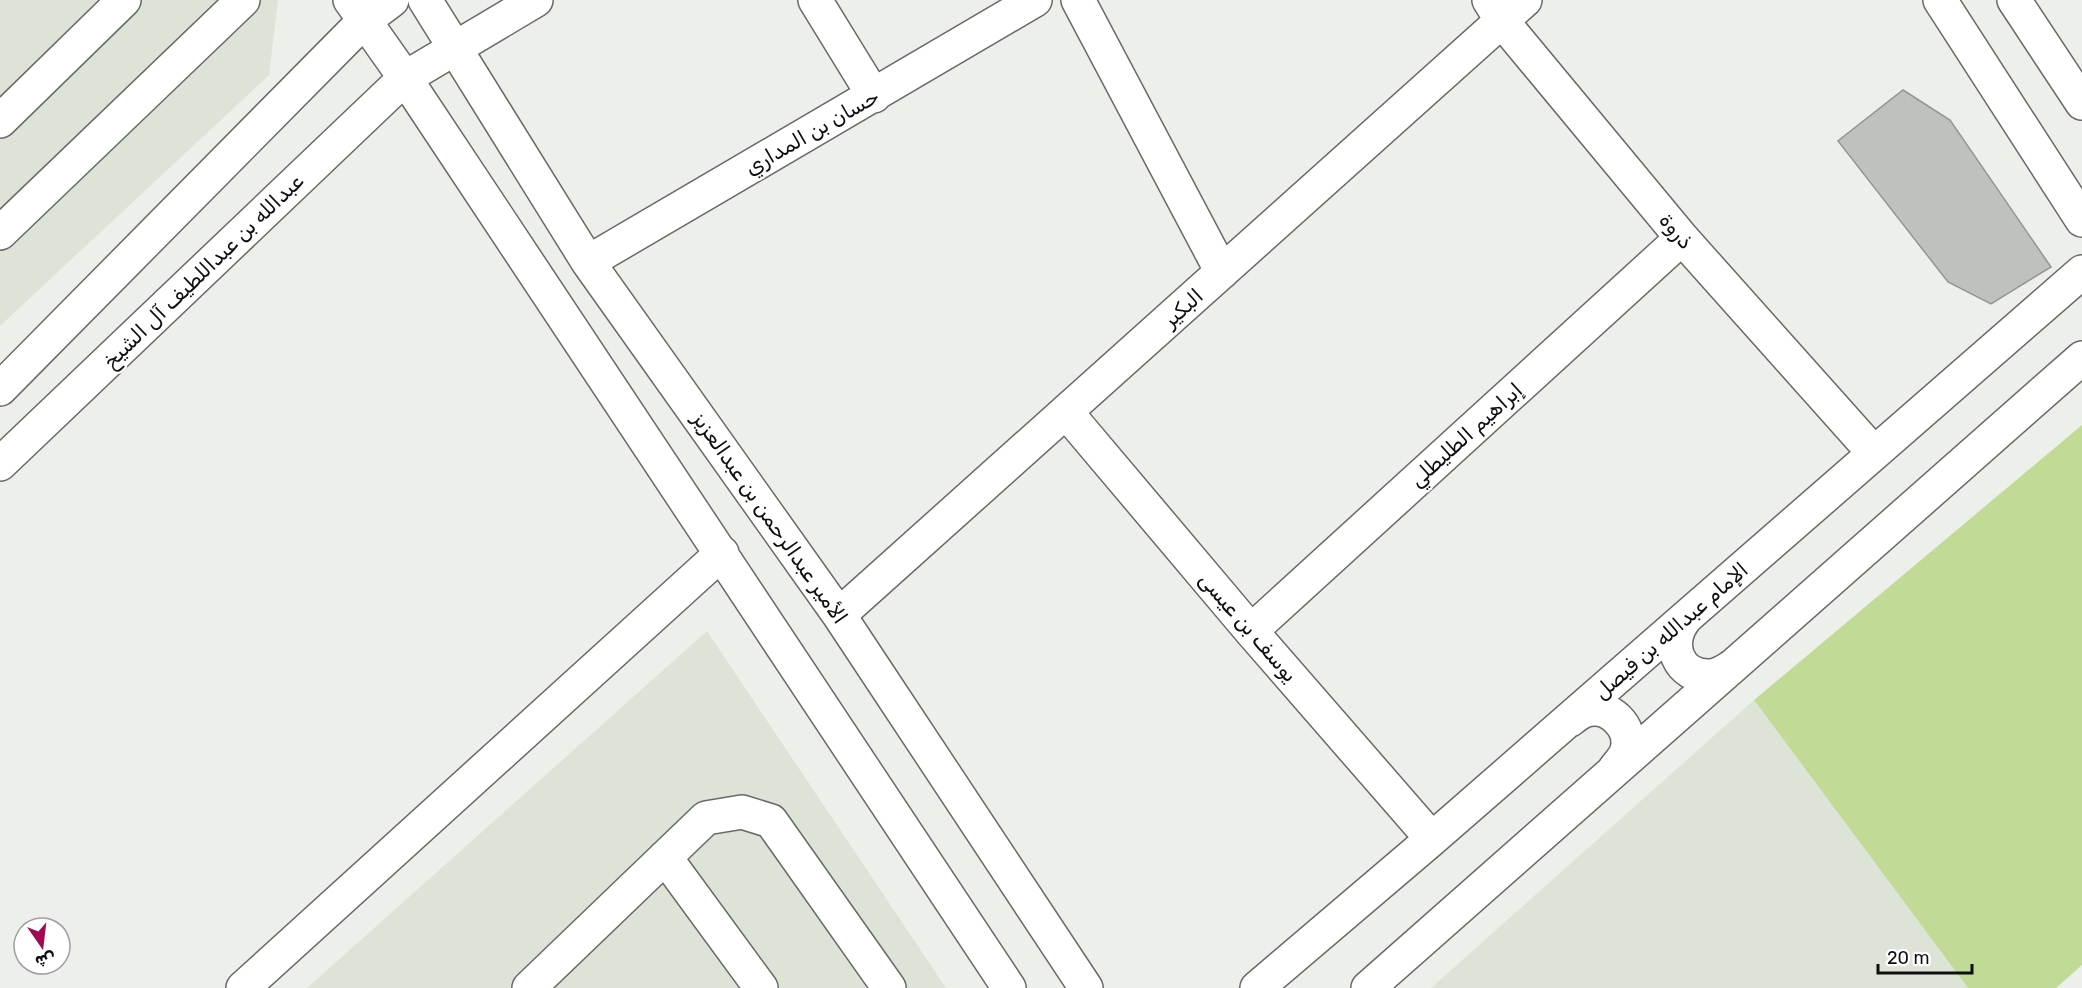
<svg xmlns="http://www.w3.org/2000/svg" width="2082" height="988" font-family="Rubik,'Noto Sans Arabic',sans-serif">
  <rect width="100%" height="100%" fill="#ecefea"/>
  <path fill="#dee3d7" d="M0,0H278L269,75L0,326Z
    M707,631L946,988H307Z
    M1754,700L1968,988H1431Z"/>
  <path fill="#c1db97" d="M2082,425V965L2056,988H1968L1754,700Z"/>
  <path fill="#bfc1bc" stroke="#949692" stroke-width="1.5" d="M1903,90L1950,120L2051,267L1991,304L1948,282L1838,141Z"/>
  <g fill="none" stroke-linecap="round" stroke-linejoin="round">
    <defs>
      <path id="minor" d="M350,0L405,78L1009,988
        M425,0L588,262L839,615L1086,988
        M815,0L874,96
        M1078,0L1222,272
        M1489,0L1502,21L1682,238L1874,453
        M0,121L124,0
        M0,233L243,0
        M588,262L1035,0
        M0,389L364,21L392,0
        M1067,413L1251,631L1432,839
        M0,464L405,78L536,0
        M839,615L1525,0
        M1685,619C1665,643 1678,678 1711,676C1720,675 1726,670 1733,666
        M1251,631L1682,238
        M1570,720C1575,716 1580,712 1587,710C1609,704 1633,727 1627,750C1625,758 1619,763 1614,770
        M665,857L761,988
        M243,988L722,553
        M529,988L706,818L742,812L771,821L889,988
        M1257,988L1432,839L2082,272
        M1368,988L2082,358"/>
      <path id="major" d="M1940,0L2082,220
        M2014,0L2082,103"/>
    </defs>
    <use href="#minor" stroke="#686a66" stroke-width="36"/>
    <use href="#major" stroke="#686a66" stroke-width="36"/>
    <use href="#minor" stroke="#fff" stroke-width="33"/>
    <use href="#major" stroke="#fff" stroke-width="33"/>
  </g>
  <g text-anchor="middle" stroke-width="4.5" stroke-linejoin="round" paint-order="stroke">
    <g font-size="21" fill="#0f0f0e" stroke="#fff">
      <text transform="translate(812 132) rotate(-30)" y="7">حسان بن المداري</text>
      <text transform="translate(1676 231) rotate(50)" y="7">ذروة</text>
      <text transform="translate(203 271) rotate(-44)" y="7">عبدالله بن عبداللطيف آل الشيخ</text>
      <text transform="translate(1183 308) rotate(-42)" y="7">البكير</text>
      <text transform="translate(1466 435) rotate(-42)" y="7">إبراهيم الطليطلي</text>
      <text transform="translate(770 518) rotate(55)" y="7">الأمير عبدالرحمن بن عبدالعزيز</text>
      <text transform="translate(1248 627) rotate(49)" y="7">يوسف بن عيسى</text>
      <text transform="translate(1671 631) rotate(-41)" y="7">الإمام عبدالله بن فيصل</text>
    </g>
  </g>
  <g transform="translate(42 946) rotate(166)"><circle r="28" fill="#ffffff" stroke="#9f9f9f" stroke-width="1.5"/>
  <path d="M0-4.5L10 22L0 15L-10 22Z" fill="#a10c50"/>
  <text y="-9" font-size="16" font-weight="bold" text-anchor="middle" fill="#0f0f0e">ش</text>
  </g>
  <path d="M1878 964v9h94v-9" fill="none" stroke="#0f0f0e" stroke-width="3"/>
  <text x="1887" y="964" font-size="18" fill="#0f0f0e" stroke="#ffffff" stroke-width="4.5" paint-order="stroke">20 m</text>
</svg>
